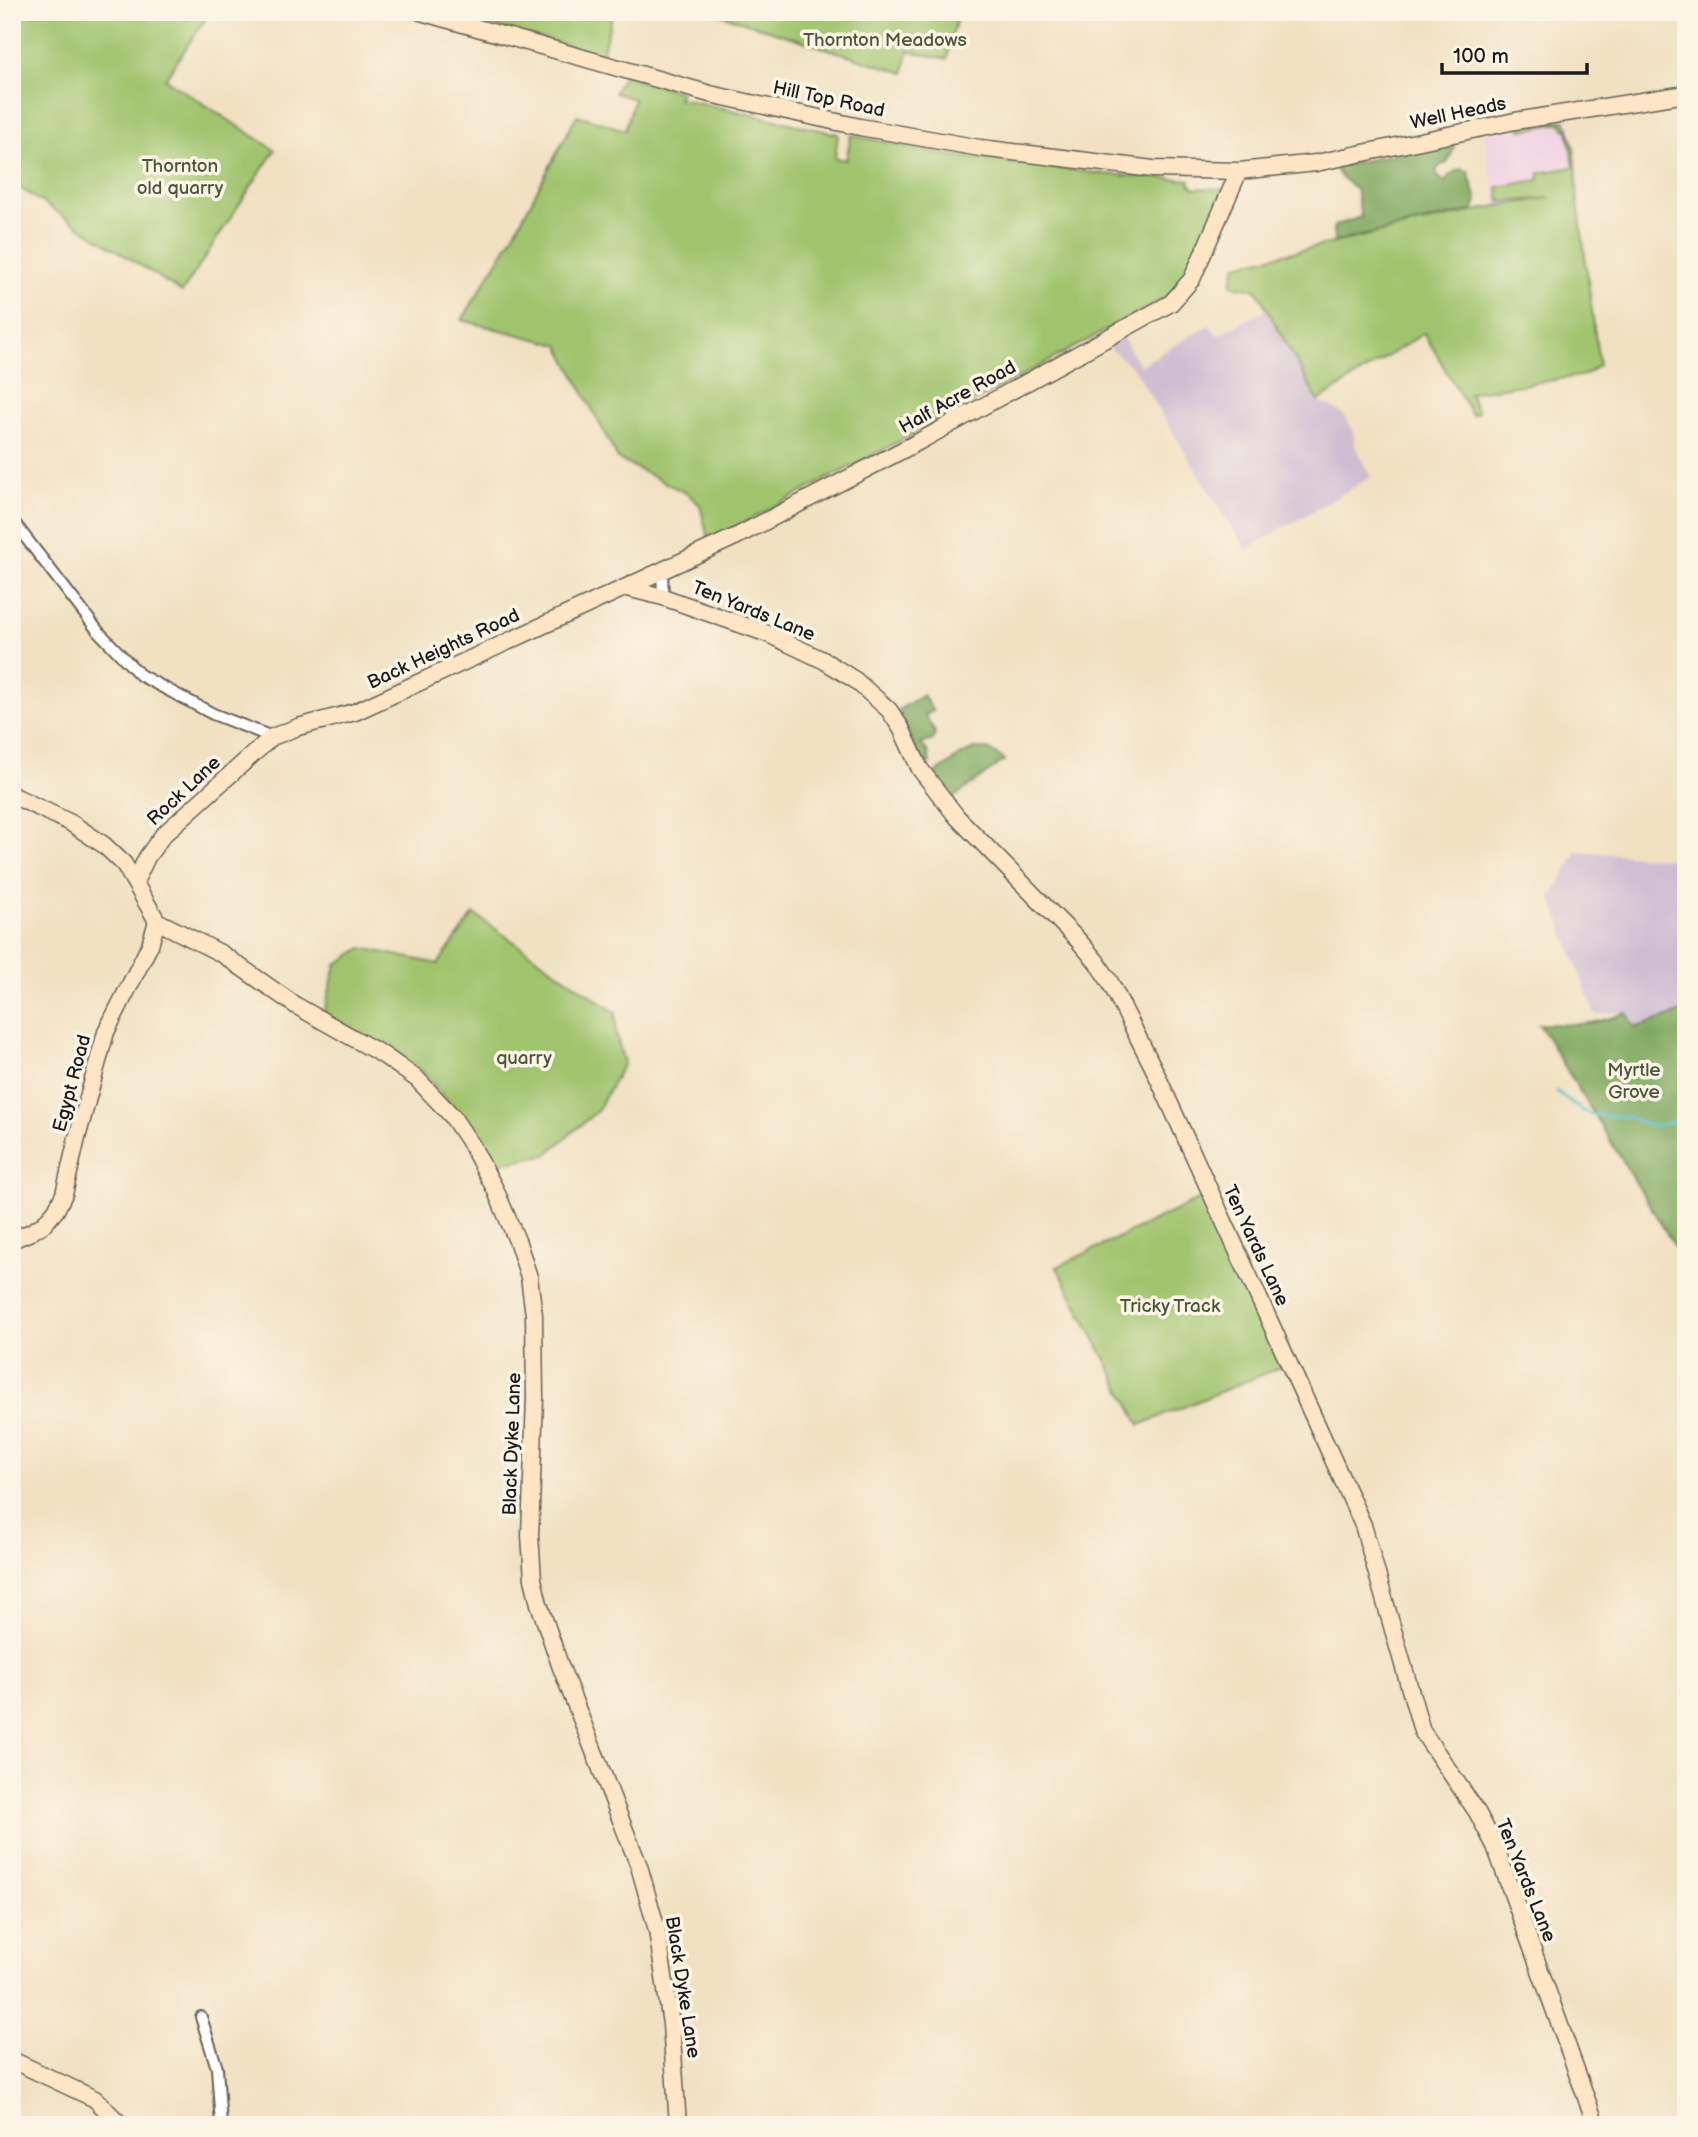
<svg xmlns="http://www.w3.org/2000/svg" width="1698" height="2137" font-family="'Balsamiq Sans',sans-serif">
  <rect width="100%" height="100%" fill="#fcf5e5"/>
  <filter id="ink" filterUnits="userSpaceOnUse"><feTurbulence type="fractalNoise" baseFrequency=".0143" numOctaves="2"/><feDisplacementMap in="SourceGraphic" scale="14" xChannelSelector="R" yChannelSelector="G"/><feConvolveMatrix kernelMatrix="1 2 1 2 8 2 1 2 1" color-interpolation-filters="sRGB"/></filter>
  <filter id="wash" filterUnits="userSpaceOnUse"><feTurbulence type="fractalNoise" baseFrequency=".00686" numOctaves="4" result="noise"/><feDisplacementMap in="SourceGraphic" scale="28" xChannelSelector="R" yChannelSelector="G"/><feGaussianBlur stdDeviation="1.57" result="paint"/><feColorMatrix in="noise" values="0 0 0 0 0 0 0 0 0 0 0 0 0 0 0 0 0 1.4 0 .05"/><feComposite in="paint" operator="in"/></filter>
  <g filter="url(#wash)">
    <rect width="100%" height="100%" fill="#f0e1c1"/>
    <path fill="#f0d0e4" d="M1570,119L1582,193L1497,206L1484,133Z"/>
    <path fill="#cebed1" d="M1267,309L1317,401L1333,407L1345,416L1353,430L1355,446L1371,477L1246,550L1133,368L1105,344L1121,335L1140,366L1209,325L1218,335Z
      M1577,851L1686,860V1011L1633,1029L1626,1012L1595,1014L1551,898Z"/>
    <path fill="#a0c46e" stroke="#5e7045" stroke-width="2" d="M12,12H29L34,15L36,12H210L165,79L275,150L182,292L12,183Z
      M482,12H613L602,54L476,22L474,15Z
      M712,12H958L947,59L908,51L904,73Z
      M624,75L681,92L678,98L838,134L835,158L846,160L851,135L947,155L1104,174L1190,180V184L1194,188L1223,189L1186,273L1169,296L940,420L709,541L700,505L688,494L618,459L559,345L462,320L514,234L577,115L625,130L634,99L614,93Z
      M1565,120C1576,142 1577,169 1577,194L1599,365L1585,375L1469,393L1478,412L1472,415L1424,333L1318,401L1256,289L1231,285L1236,265L1497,206L1551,198L1500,202L1498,187L1539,180V173L1574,167L1568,130L1564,129L1561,123L1521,130L1520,124Z
      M474,914L616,1013V1034L624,1063L597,1111L546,1155L493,1164L470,1128L423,1072L324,1013L336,965L362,948L438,964Z
      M1208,1195L1288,1364L1140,1425L1057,1267Z"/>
    <path fill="#80aa61" stroke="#4e633e" stroke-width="2" d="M1453,142L1454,148L1447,163L1441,165L1436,170L1438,177L1445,182L1450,175L1460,169L1468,171L1477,200L1474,210L1335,242L1333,232L1334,226L1361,217L1356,189L1342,178L1334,167Z
      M923,695L933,711L925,715L935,732L933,740L921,744L928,752L930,763L923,765L898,710Z
      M974,749H988L1005,760L953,798L932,776L961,755Z
      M1686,1011V1265L1539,1024C1568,1025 1600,1026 1626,1012L1634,1028Z"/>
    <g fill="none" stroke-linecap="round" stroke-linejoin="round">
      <path stroke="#55c0d0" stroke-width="2.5" d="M1556,1091L1583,1111L1594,1115L1629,1117L1645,1124L1657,1126L1671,1122L1686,1127"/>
    </g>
  </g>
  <g filter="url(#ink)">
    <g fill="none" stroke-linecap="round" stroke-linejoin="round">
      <defs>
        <path id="street" d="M12,520L98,631L140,675L213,714L272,737
          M662,570L663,597
          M201,2017L217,2068L221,2125"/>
        <path id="secondary" d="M421,12L710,94L860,127L980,148L1153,169L1239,171L1316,163L1515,121L1686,94
          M627,588L663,597L768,634L823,660L855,680L889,710L901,728L920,769L957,817L1078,940L1096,961L1110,982L1154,1069L1363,1525L1422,1731L1477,1812L1495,1846L1596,2125
          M12,795L71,823L104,845L124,864L157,921
          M135,882L147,857L163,835L272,737L298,727L355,712L737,536L920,441L1171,303L1192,279L1239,171
          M157,921L222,954L295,1005L383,1055L417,1079L452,1116L472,1146L495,1189L518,1243L529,1277L534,1315L535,1398L530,1535L533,1579L539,1604L560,1665L639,1866L657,1930L671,2024L678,2125
          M12,1240L31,1232L44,1224L56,1210L64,1194L77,1138L106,1032L150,945L157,921
          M12,2060L95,2099L121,2125"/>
      </defs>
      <use href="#street" stroke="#666156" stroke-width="14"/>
      <use href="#secondary" stroke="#666156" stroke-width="19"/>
      <use href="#street" stroke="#fff" stroke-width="10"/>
      <use href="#secondary" stroke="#fde5c5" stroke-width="16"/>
    </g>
  </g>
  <g text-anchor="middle" stroke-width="7" stroke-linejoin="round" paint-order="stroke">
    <g font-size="19" fill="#4a5739" stroke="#fcf5e5">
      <text x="885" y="46">Thornton Meadows</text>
      <text x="180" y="172">Thornton<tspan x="180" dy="22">old quarry</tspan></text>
      <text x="524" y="1064">quarry</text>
      <text x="1634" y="1076">Myrtle<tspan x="1634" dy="22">Grove</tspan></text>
      <text x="1170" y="1312">Tricky Track</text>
    </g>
    <g font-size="19" fill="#1c1c1c" stroke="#fcf5e5">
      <text transform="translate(829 98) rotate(12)" y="7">Hill Top Road</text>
      <text transform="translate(1458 112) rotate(-12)" y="7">Well Heads</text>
      <text transform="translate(957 396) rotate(-29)" y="7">Half Acre Road</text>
      <text transform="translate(754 610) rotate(22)" y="7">Ten Yards Lane</text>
      <text transform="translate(443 648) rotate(-25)" y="7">Back Heights Road</text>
      <text transform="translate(183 790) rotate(-43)" y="7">Rock Lane</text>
      <text transform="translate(71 1083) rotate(-75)" y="7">Egypt Road</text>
      <text transform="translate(1257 1245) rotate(65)" y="7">Ten Yards Lane</text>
      <text transform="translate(511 1444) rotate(-88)" y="7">Black Dyke Lane</text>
      <text transform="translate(1527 1880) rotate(68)" y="7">Ten Yards Lane</text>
      <text transform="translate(684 1987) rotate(81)" y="7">Black Dyke Lane</text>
    </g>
  </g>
  <rect width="1698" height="2137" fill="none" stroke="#fcf5e5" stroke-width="42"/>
  <path d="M1442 63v10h145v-10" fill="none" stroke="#1c1c1c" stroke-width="3.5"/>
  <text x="1453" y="63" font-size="21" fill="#1c1c1c" stroke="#fcf5e5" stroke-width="5" paint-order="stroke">100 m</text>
</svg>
